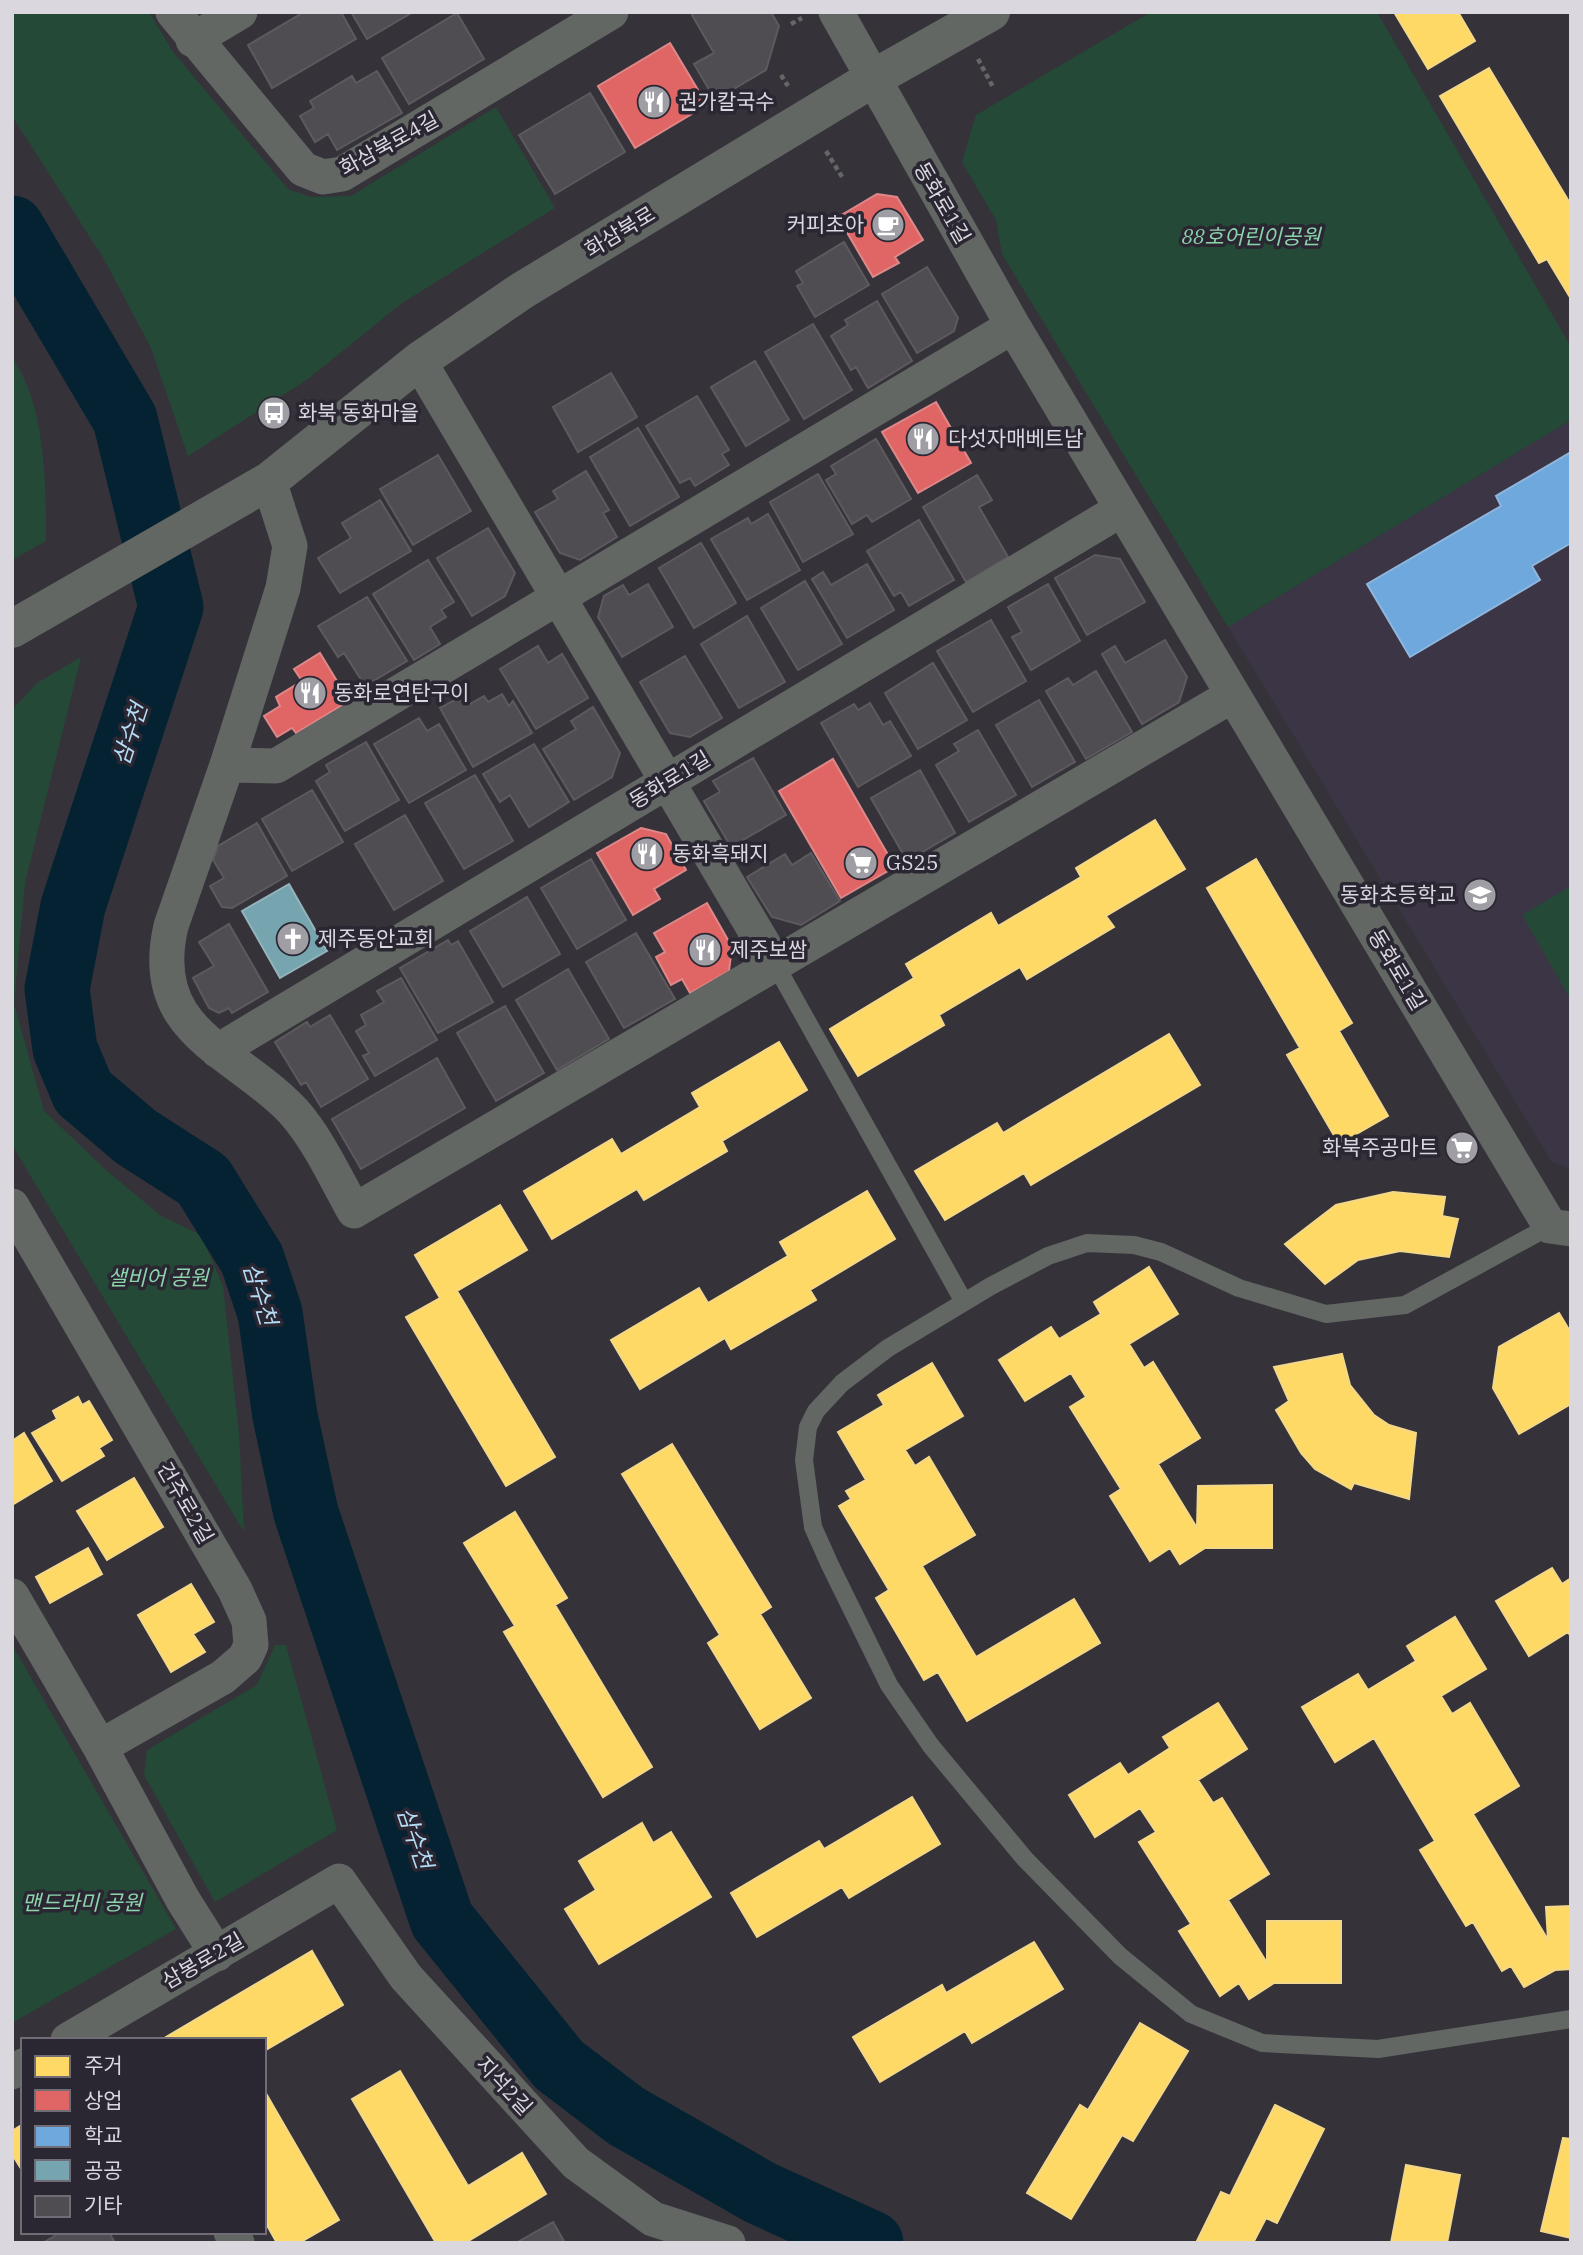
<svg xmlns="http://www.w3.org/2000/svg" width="1583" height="2255" font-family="'IBM Plex Serif','Noto Sans KR',serif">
  <rect width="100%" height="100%" fill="#353339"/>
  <path fill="#3c3546" d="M1571,420V1169L1552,1162L1228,627Z"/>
  <path fill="#254937" d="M12,12H149L173,52L288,189L310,197L351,196L496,107L555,208L402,303L308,379L188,456L151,348L104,259L12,116Z
    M1151,12H1377L1571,347V420L1228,627L1002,254L996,220L962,162L976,115Z
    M12,357C46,407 46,483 46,541L12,560Z
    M81,657L25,883L14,1004L44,1111L106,1170L161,1216L201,1235L223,1286L239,1433L244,1532L12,1145V710L37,683Z
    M1571,886V1000L1522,915Z
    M12,1645L176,1929L12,2023Z
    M275,1645H286L337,1830L215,1902L144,1775L147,1750L257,1685Z"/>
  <path fill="#ffd966" stroke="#f4d88a" stroke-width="2" d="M1394,12H1458L1475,41L1428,69Z
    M1489,68L1571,205V299L1547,259L1539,263L1440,96Z
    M1155,820L1185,869L1106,916L1114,927L1027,979L1020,967L939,1015L944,1025L858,1076L830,1029L914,978L906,964L991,913L998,926L1081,877L1076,868Z
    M1256,859L1352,1023L1339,1031L1388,1116L1339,1144L1287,1055L1300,1048L1207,888Z
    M1169,1034L1200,1085L1031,1185L1024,1173L945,1220L915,1171L997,1123L1003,1133Z
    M779,1042L807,1090L722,1141L727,1151L644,1200L637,1189L552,1239L524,1191L612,1139L621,1154L700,1107L692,1093Z
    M867,1191L895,1239L810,1290L816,1300L731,1349L725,1338L640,1389L611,1340L699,1288L708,1303L788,1256L780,1242Z
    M1393,1192L1445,1197L1442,1216L1458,1219L1449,1257L1400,1251L1358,1260L1325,1284L1285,1244L1336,1205Z
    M500,1205L527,1250L457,1291L555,1457L506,1486L406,1317L440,1298L415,1255Z
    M1149,1267L1178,1314L1129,1344L1144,1368L1153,1362L1200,1438L1158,1464L1197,1528L1198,1486L1272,1485V1548H1205L1180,1564L1170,1548L1150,1561L1110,1496L1121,1489L1070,1407L1086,1397L1071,1373L1025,1401L999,1360L1051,1327L1059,1339L1101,1314L1094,1302Z
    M1559,1313L1571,1333V1404L1519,1434L1493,1388L1499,1347Z
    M1342,1354L1350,1385L1374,1415L1389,1425L1416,1433L1409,1499L1354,1483L1351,1489L1315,1469L1301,1453L1276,1410L1289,1401L1274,1367Z
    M932,1363L963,1416L905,1450L915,1466L929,1457L975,1535L922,1566L976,1657L1074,1599L1100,1643L967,1721L938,1672L924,1680L876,1598L889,1590L839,1506L851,1499L846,1491L866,1480L838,1432L884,1405L878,1395Z
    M78,1397L82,1405L89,1401L112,1440L99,1448L104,1456L62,1481L32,1433L57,1419L53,1411Z
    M24,1433L52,1481L12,1505V1441Z
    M672,1444L771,1607L760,1614L811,1698L760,1729L708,1643L720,1635L622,1474Z
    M134,1478L163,1527L107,1560L77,1511Z
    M515,1512L567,1598L555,1605L652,1767L603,1797L504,1632L515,1626L464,1543Z
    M88,1548L102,1574L50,1603L36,1577Z
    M1552,1568L1562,1584L1571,1578V1637L1568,1632L1529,1656L1496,1601Z
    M191,1584L214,1622L193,1634L205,1652L171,1672L138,1615Z
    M1455,1617L1486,1669L1441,1696L1452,1714L1470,1703L1519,1786L1473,1814L1548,1940L1546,1907L1571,1906V1969L1555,1970L1524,1987L1511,1966L1502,1971L1473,1922L1466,1926L1420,1850L1435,1841L1374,1738L1335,1762L1302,1707L1358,1674L1368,1690L1416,1661L1407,1646Z
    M1218,1703L1247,1749L1198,1780L1213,1803L1222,1798L1269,1874L1228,1900L1267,1963V1921H1341V1983H1274L1249,1999L1239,1983L1220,1996L1179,1931L1191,1924L1139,1842L1156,1832L1140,1808L1095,1837L1069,1795L1120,1763L1128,1775L1170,1748L1163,1737Z
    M912,1797L940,1844L849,1898L842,1887L757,1937L731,1893L819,1841L824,1849Z
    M642,1823L653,1843L671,1832L711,1897L599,1964L565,1909L596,1890L579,1861Z
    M1034,1942L1063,1989L972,2043L965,2031L880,2082L853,2037L942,1985L946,1993Z
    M312,1951L343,2005L264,2051V2040H161Z
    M1140,2023L1188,2051L1133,2141L1122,2135L1071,2219L1027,2193L1080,2105L1088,2110Z
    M400,2071L468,2186L522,2153L546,2194L465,2243H436L352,2099Z
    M264,2090L339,2220L299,2243H277L264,2220Z
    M1275,2105L1324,2129L1277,2223L1266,2218L1253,2243H1196L1221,2192L1230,2196Z
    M23,2124V2172L12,2154V2131Z
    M1563,2138L1571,2139V2238L1541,2231Z
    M1406,2165L1460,2175L1447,2243H1391Z"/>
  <path fill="#e06666" stroke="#de888a" stroke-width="2" d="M670,43L707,105L635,148L598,86Z
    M877,194L897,197L923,240L895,257L899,263L873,277L838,217Z
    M936,402L971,463L918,493L882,432Z
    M320,653L349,701L296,733L292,728L277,737L264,716L280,706L276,697L302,681L294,669Z
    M833,759L895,867L841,898L779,791Z
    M641,828L666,834L686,870L654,889L660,899L633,915L597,853Z
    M707,903L732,947L729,971L690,993L682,979L671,985L656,957L665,952L654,933Z"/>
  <path fill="#6fa8dc" stroke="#8fb6dd" stroke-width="2" d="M1571,452V543L1532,566L1540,580L1410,657L1367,584L1501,506L1496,496Z"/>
  <path fill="#76a5af" stroke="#94b4bd" stroke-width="2" d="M289,884L327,951L280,978L242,911Z"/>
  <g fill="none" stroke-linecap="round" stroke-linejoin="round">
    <path stroke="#052232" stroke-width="65" d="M12,228L125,419L171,607L73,906L57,989L65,1049L83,1092L136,1137L203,1180L252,1259L270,1313L285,1416L306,1513L442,1920L559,2065L626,2116L761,2193L871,2243"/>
  </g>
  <path fill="#4f4d52" stroke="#5c5a5f" stroke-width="2" d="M304,12H341L356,39L272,88L248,45Z
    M351,12H413L367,39Z
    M696,12H771L779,26L766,70L715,100L694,64L714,53L692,15Z
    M457,13L484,59L409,104L382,58Z
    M377,71L402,113L337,150L328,134L315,142L300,116L314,108L310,101L352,76L356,83Z
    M590,93L625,152L555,194L519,135Z
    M844,242L869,285L815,317L797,286L803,283L796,271Z
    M927,267L958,318L954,331L917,353L882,294Z
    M877,301L912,361L868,388L856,367L851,370L831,336L848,325L845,320Z
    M813,324L852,390L804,419L765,352Z
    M755,361L789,420L746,446L711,387Z
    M611,373L637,417L578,452L553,407Z
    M697,396L729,450L722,454L729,465L695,486L690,478L680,483L646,426Z
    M638,428L679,497L630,526L590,457Z
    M876,439L911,499L872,522L867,515L852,524L826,480L836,474L831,466Z
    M438,455L471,511L413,545L380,489Z
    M586,471L609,510L603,513L617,537L580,560L560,553L535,512L558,499L553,491Z
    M818,474L853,534L803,562L770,502Z
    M977,475L992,500L979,507L1008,557L966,582L923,507Z
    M380,500L411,551L340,593L318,558L351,538L342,523Z
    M768,514L800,570L747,600L711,539L748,518L751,524Z
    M919,520L954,580L909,606L901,592L894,596L867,551Z
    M488,528L515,573L505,596L472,616L437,558Z
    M701,543L736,603L694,628L659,568Z
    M1095,555L1120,559L1145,602L1087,635L1055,578Z
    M428,560L454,602L441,610L446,617L430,627L440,644L414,660L373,594Z
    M867,564L894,610L847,638L812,579L823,572L831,585Z
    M805,581L842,644L798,670L761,608Z
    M648,584L673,627L622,657L598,617L604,596L623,585L629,595Z
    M1048,584L1080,641L1031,670L1012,637L1022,632L1008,607Z
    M367,597L407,661L365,686L344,653L338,657L318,626Z
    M747,616L785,682L739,708L701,644Z
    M991,620L1026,681L973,712L937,651Z
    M1165,640L1187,677L1179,702L1142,724L1102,654L1115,646L1125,663Z
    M538,646L548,663L562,654L588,698L536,729L500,669Z
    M685,656L722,718L690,737L670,733L640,682Z
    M933,663L967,720L918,749L885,693Z
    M1096,671L1132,732L1086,759L1046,691L1068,678L1073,685Z
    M502,694L509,706L513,701L532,733L473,767L440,708L464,695L470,704L484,696L488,702Z
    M1039,700L1075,762L1032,787L996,725Z
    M870,703L883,725L890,721L911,756L858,787L821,723L854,704L858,710Z
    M593,707L620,753L612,777L574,800L543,749L576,729L571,721Z
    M419,718L427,731L439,724L466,770L409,803L374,744Z
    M978,730L1016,795L969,822L936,765L959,751L954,744Z
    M366,742L399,800L345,831L316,781L330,772L326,765Z
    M534,744L569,802L529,827L510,795L500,802L483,774Z
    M753,758L786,815L731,847L704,801L720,792L713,781Z
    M920,770L955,833L907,861L871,798Z
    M475,775L513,841L464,869L425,803Z
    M312,790L343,842L292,871L262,819Z
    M405,815L443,881L394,910L355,844Z
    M257,823L287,876L232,908L222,907L210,886L224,878L213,860L218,846Z
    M811,853L840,901L801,925L772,917L747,877L785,854L792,865Z
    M591,859L626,920L577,949L541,888Z
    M527,897L560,954L503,987L470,931Z
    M229,924L268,992L232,1013L229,1008L219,1013L209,1008L193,978L214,966L199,942Z
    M636,933L675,999L624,1028L586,962Z
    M448,940L451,945L458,941L493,1002L438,1033L400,968Z
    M568,969L609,1039L557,1070L516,1000Z
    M401,978L437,1040L375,1076L363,1056L369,1053L356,1031L366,1025L361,1015L384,1002L377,991Z
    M505,1006L544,1073L496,1101L457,1033Z
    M330,1015L368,1079L321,1107L306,1082L301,1085L275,1042L307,1022L310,1027Z
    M437,1058L465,1108L361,1169L332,1119Z
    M553,2222L565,2243H516Z
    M61,2232H109L115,2243H43Z"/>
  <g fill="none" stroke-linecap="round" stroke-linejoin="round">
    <path stroke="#656767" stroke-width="4.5" stroke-dasharray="5 3.5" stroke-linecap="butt" d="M791,24L802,18
      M978,59L994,89
      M781,75L788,86
      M826,151L844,180"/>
    <path stroke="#626764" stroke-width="18" d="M775,964L964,1302
      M1550,1226L1405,1305L1326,1314L1239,1288L1161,1252L1134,1245L1087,1243L1048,1256L991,1286L888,1348L842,1383L816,1411L808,1427L804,1460L813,1527L830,1565L889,1685L931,1746L1025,1859L1120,1956L1191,2014L1262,2043L1378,2049L1571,2019"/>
    <path stroke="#626764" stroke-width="35" d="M173,12L303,169L323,177L342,174L611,12
      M836,12L1013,326L1550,1226L1571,1229
      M193,40L240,12
      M419,361L775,964
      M269,481L290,546L283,588L227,765L171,926C146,1033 234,1049 293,1111C318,1139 336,1179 354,1211L1233,695
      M227,765L276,766L1013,326
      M218,1051L1122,509
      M12,1206L235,1590L249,1621L251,1645L245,1658L223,1677L100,1747L183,1900L217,1954
      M12,1596L100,1747
      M68,2040L339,1881L406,1977L576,2163L653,2219L728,2243
      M12,2072L23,2066
      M231,2232L237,2243"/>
    <path stroke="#626764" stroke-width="38" d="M12,629L269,481L419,361L523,290L872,79L991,12"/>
  </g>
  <defs>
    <symbol id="restaurant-disc" viewBox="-11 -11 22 22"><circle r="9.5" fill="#a09ea5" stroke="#2a2632"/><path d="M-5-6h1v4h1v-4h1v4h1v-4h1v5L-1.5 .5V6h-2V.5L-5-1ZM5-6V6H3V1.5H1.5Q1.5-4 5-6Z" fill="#fff"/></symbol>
    <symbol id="cafe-disc" viewBox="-11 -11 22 22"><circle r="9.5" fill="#a09ea5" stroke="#2a2632"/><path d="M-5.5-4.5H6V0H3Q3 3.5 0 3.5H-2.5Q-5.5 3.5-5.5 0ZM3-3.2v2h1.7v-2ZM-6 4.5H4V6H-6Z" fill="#fff"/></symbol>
    <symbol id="bus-disc" viewBox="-11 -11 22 22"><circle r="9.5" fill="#a09ea5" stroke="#2a2632"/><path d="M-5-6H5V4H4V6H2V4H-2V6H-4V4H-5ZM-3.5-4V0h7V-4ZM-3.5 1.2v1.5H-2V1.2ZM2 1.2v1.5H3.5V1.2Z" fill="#fff"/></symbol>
    <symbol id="supermarket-disc" viewBox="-11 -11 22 22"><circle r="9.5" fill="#a09ea5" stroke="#2a2632"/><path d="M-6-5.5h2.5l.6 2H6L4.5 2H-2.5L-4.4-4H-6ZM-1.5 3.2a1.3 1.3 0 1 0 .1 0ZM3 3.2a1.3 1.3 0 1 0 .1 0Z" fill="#fff"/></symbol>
    <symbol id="school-disc" viewBox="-11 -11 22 22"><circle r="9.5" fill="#a09ea5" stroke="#2a2632"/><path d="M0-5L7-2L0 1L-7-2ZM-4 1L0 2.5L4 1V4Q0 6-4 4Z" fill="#fff"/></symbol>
    <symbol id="church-disc" viewBox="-11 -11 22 22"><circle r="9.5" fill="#a09ea5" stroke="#2a2632"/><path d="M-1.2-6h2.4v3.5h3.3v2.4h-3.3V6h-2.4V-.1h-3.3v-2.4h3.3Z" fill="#fff"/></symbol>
  </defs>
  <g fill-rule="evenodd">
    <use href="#restaurant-disc" x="635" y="83" width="38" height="38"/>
    <use href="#cafe-disc" x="869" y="206" width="38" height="38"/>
    <use href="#bus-disc" x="255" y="394" width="38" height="38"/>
    <use href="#restaurant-disc" x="904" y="420" width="38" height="38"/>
    <use href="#restaurant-disc" x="291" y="674" width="38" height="38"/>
    <use href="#restaurant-disc" x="628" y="835" width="38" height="38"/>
    <use href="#supermarket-disc" x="842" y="844" width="38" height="38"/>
    <use href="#school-disc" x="1461" y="876" width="38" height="38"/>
    <use href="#church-disc" x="274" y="920" width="38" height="38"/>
    <use href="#restaurant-disc" x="686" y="931" width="38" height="38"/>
    <use href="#supermarket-disc" x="1443" y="1129" width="38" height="38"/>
  </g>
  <g text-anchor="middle" stroke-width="7" stroke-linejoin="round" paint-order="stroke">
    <g font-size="21" fill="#dad7df" stroke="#2a2632" text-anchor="start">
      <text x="678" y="109">권가칼국수</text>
      <text x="864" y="232" text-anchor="end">커피초아</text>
      <text x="298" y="420">화북 동화마을</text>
      <text x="948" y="446">다섯자매베트남</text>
      <text x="334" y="700">동화로연탄구이</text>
      <text x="672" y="861">동화흑돼지</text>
      <text x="886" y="870">GS25</text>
      <text x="1456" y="902" text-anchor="end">동화초등학교</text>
      <text x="318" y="946">제주동안교회</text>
      <text x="730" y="957">제주보쌈</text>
      <text x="1438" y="1155" text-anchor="end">화북주공마트</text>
    </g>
    <g font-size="21" fill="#dad7df" stroke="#2a2632">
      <text transform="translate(389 144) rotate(-29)" y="7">화삼북로4길</text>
      <text transform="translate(942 203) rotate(60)" y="7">동화로1길</text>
      <text transform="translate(620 232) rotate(-31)" y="7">화삼북로</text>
      <text transform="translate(670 780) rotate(-31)" y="7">동화로1길</text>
      <text transform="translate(1397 970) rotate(59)" y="7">동화로1길</text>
      <text transform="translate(185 1503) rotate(60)" y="7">건주로2길</text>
      <text transform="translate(203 1961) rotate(-30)" y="7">삼봉로2길</text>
      <text transform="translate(504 2086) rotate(47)" y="7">지석2길</text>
    </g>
    <g font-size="21" font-style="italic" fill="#8bd4ac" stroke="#2a2632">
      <text x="1251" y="244">88호어린이공원</text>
      <text x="158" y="1285">샐비어 공원</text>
      <text x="82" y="1910">맨드라미 공원</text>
    </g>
    <g font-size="23" font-style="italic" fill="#b3dbf5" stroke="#2a2632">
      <text transform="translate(130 734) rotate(-72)" y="8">삼수천</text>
      <text transform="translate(260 1294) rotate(73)" y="8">삼수천</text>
      <text transform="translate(415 1838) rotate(71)" y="8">삼수천</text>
    </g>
  </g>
  <rect width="1583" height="2255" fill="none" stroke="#dad7df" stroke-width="28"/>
  <rect x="21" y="2038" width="245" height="196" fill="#2a2632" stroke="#706d77" stroke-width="2"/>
  <rect x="35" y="2056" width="35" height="21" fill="#ffd966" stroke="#706d77" stroke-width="2"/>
  <text x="84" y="2073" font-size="21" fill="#dad7df">주거</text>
  <rect x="35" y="2090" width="35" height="21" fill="#e06666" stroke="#706d77" stroke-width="2"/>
  <text x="84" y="2108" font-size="21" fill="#dad7df">상업</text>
  <rect x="35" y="2126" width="35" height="21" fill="#6fa8dc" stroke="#706d77" stroke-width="2"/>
  <text x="84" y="2143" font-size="21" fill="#dad7df">학교</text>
  <rect x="35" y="2160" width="35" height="21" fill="#76a5af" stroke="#706d77" stroke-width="2"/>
  <text x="84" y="2178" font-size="21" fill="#dad7df">공공</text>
  <rect x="35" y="2196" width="35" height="21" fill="#4f4d52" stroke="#706d77" stroke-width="2"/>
  <text x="84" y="2213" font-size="21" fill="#dad7df">기타</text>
</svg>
